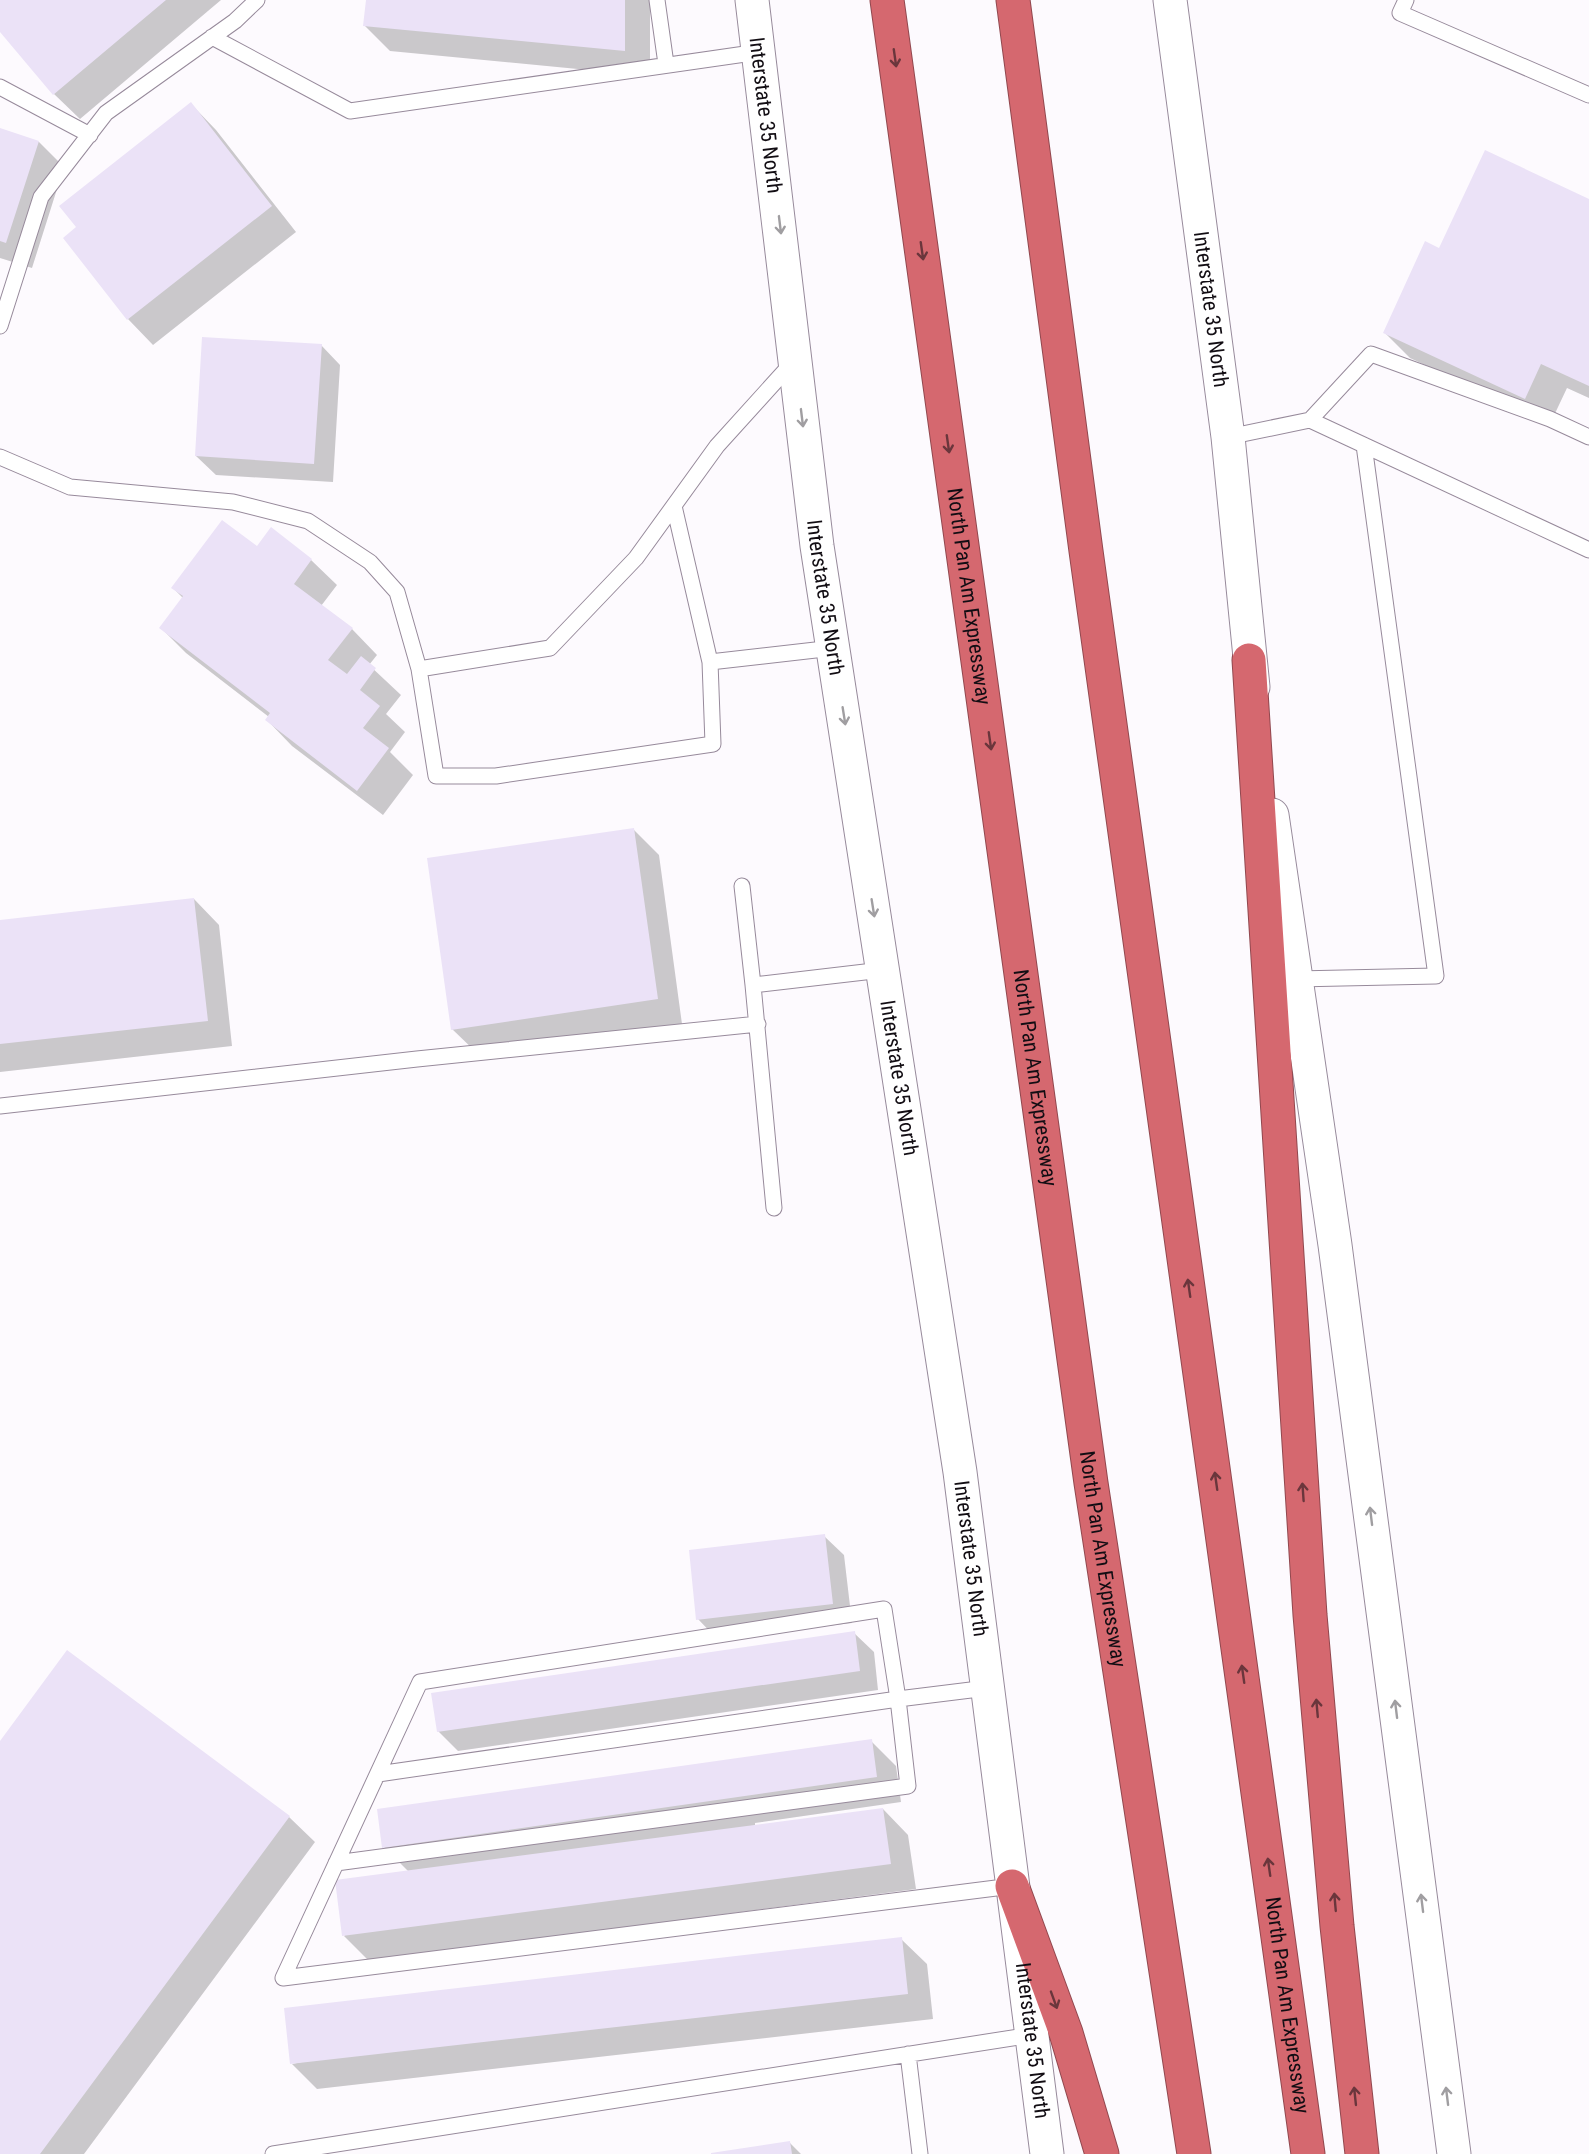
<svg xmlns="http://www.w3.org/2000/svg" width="1589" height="2154" font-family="'Roboto Condensed',sans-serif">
  <rect width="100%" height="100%" fill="#fdfafe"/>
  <path fill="#0003" d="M0,0H221L80,119L54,94L0,29Z
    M368,0H650V76L390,51L365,26Z
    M191,104L216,130L296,232L153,345L128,319L65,238L78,228Z
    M0,130L39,142L64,167L32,268L0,258Z
    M1589,201V398L1567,388L1550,424L1410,358L1384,332L1439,250Z
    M321,345L340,365L333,482L216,475L196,456Z
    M257,548L311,560L337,585L321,606L352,629L377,655L369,665L401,695L386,714L405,732L390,752L413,775L383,815L292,746L267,720L269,717L186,653L161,628L183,598L173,588Z
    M633,829L659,855L682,1024L478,1054L452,1029Z
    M194,899L219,925L232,1046L0,1072V921Z
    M824,1536L844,1555L852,1623L717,1639L698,1619Z
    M854,1633L874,1652L878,1690L458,1751L438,1731Z
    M68,1652L289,1817L315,1842L84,2154H0V1744Z
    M871,1741L896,1766L901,1802L755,1823V1826L883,1809L908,1835L916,1889L369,1961L344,1936L409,1872L384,1847Z
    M901,1939L927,1964L933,2019L317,2089L292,2064Z
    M790,2143L801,2154H712Z"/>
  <path fill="#ebe2f7" d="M0,0H166L53,95L0,32Z
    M366,0H625V51L363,26Z
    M191,102L272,206L127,320L63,238L76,227L59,206Z
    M0,128L39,141L6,243L0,241Z
    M1485,150L1589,199V386L1541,364L1525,399L1383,333L1425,241L1439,248Z
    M202,337L322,344L314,464L195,456Z
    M222,520L257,546L271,527L312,559L294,584L353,628L328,660L347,674L361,656L376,668L360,690L380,706L363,728L389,748L357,791L265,720L270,713L159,628L183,596L171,588Z
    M634,828L658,999L451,1030L427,858Z
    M194,898L208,1021L0,1044V920Z
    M825,1534L833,1604L696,1620L689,1550Z
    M855,1631L860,1671L437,1732L431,1693Z
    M67,1650L290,1816L40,2154H0V1741Z
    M872,1739L877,1777L382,1848L377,1809Z
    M883,1808L891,1864L342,1936L335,1880Z
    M902,1937L908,1994L290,2064L284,2008Z
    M790,2141L792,2154H711V2153Z"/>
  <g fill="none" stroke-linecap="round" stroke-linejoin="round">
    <defs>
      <path id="service" d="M657,0L666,64
        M1406,0L1400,13L1589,95
        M212,37L350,111L759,52
        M0,87L90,135
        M0,326L41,197L106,113L235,21L257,0
        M793,362L717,446L636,558L550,648L419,669L436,776H496L713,744L710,662L833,648
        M1310,420L1371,354L1550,419L1589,437
        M1228,437L1310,420L1589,550
        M0,457L70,487L233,502L308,521L370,562L397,592L419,669
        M674,506L710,662
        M742,886L753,985
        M1296,979L1436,976L1364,445
        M0,1106L417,1059L758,1024
        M774,1208L753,985L882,970
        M987,1688L898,1699L884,1609L420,1682L283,1978L1012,1886
        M336,1863L908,1786L898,1699L378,1774
        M908,2054L920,2154
        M273,2154L1031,2035"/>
      <g id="secondary">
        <path id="s1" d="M752,0L817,546L960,1472L1047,2154"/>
        <path id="s2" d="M1170,0L1228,437L1253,687"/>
        <path d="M1272,815L1335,1245L1454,2154"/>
      </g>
      <g id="motorway">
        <path id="s3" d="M887,0L1091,1483L1194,2154"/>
        <path id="s4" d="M1013,0L1086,551L1308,2154"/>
        <path d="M1249,660L1310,1615L1337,1926L1362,2154"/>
        <path d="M1012,1886L1066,2033L1102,2154"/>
      </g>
    </defs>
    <use href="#service" stroke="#978a9b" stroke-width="17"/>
    <use href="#secondary" stroke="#978a9b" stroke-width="35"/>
    <use href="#motorway" stroke="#91484f" stroke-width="35"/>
    <use href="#service" stroke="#fff" stroke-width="15"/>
    <use href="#secondary" stroke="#fff" stroke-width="33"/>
    <use href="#motorway" stroke="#d5686f" stroke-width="33"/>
  </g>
  <defs><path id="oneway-shaft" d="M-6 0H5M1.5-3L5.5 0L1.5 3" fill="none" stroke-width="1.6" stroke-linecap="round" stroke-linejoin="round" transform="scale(1.5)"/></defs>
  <g stroke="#6a363c">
    <use href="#oneway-shaft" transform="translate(895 58) rotate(82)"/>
    <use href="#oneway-shaft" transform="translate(922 251) rotate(82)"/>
    <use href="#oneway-shaft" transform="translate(948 444) rotate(82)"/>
    <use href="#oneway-shaft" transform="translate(990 741) rotate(82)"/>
    <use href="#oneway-shaft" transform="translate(1189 1288) rotate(-98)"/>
    <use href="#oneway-shaft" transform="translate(1216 1481) rotate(-98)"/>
    <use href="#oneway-shaft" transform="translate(1303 1492) rotate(-94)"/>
    <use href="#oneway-shaft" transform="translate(1243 1674) rotate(-98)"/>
    <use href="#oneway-shaft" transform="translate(1317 1708) rotate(-95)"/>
    <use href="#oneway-shaft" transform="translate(1269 1867) rotate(-98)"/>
    <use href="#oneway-shaft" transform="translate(1335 1902) rotate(-95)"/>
    <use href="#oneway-shaft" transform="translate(1054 2000) rotate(70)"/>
    <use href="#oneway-shaft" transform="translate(1355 2096) rotate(-96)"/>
  </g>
  <g stroke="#a09ea1">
    <use href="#oneway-shaft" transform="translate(780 225) rotate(83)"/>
    <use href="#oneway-shaft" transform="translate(802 418) rotate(83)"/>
    <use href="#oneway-shaft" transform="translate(844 716) rotate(81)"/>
    <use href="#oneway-shaft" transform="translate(873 908) rotate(81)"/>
    <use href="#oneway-shaft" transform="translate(1371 1516) rotate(-97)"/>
    <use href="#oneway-shaft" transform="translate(1396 1709) rotate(-97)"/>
    <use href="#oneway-shaft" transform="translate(1422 1903) rotate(-97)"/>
    <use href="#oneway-shaft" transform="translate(1447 2096) rotate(-97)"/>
  </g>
  <g text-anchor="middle" stroke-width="5" stroke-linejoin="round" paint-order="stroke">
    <g font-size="21" fill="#120d13" stroke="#fff">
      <text dy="7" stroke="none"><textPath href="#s1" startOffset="116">Interstate 35 North</textPath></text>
      <text dy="7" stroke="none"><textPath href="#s2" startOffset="312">Interstate 35 North</textPath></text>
      <text dy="7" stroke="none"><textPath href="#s3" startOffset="602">North Pan Am Expressway</textPath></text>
      <text dy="7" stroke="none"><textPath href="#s1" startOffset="602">Interstate 35 North</textPath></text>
      <text dy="7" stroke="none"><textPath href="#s1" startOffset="1088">Interstate 35 North</textPath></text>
      <text dy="7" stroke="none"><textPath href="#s3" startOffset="1088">North Pan Am Expressway</textPath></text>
      <text dy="7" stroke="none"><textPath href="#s1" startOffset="1574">Interstate 35 North</textPath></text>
      <text dy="7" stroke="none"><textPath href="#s3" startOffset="1574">North Pan Am Expressway</textPath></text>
      <text dy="7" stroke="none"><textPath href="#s4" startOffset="2024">North Pan Am Expressway</textPath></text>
      <text dy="7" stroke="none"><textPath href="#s1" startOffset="2060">Interstate 35 North</textPath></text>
    </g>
  </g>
</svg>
